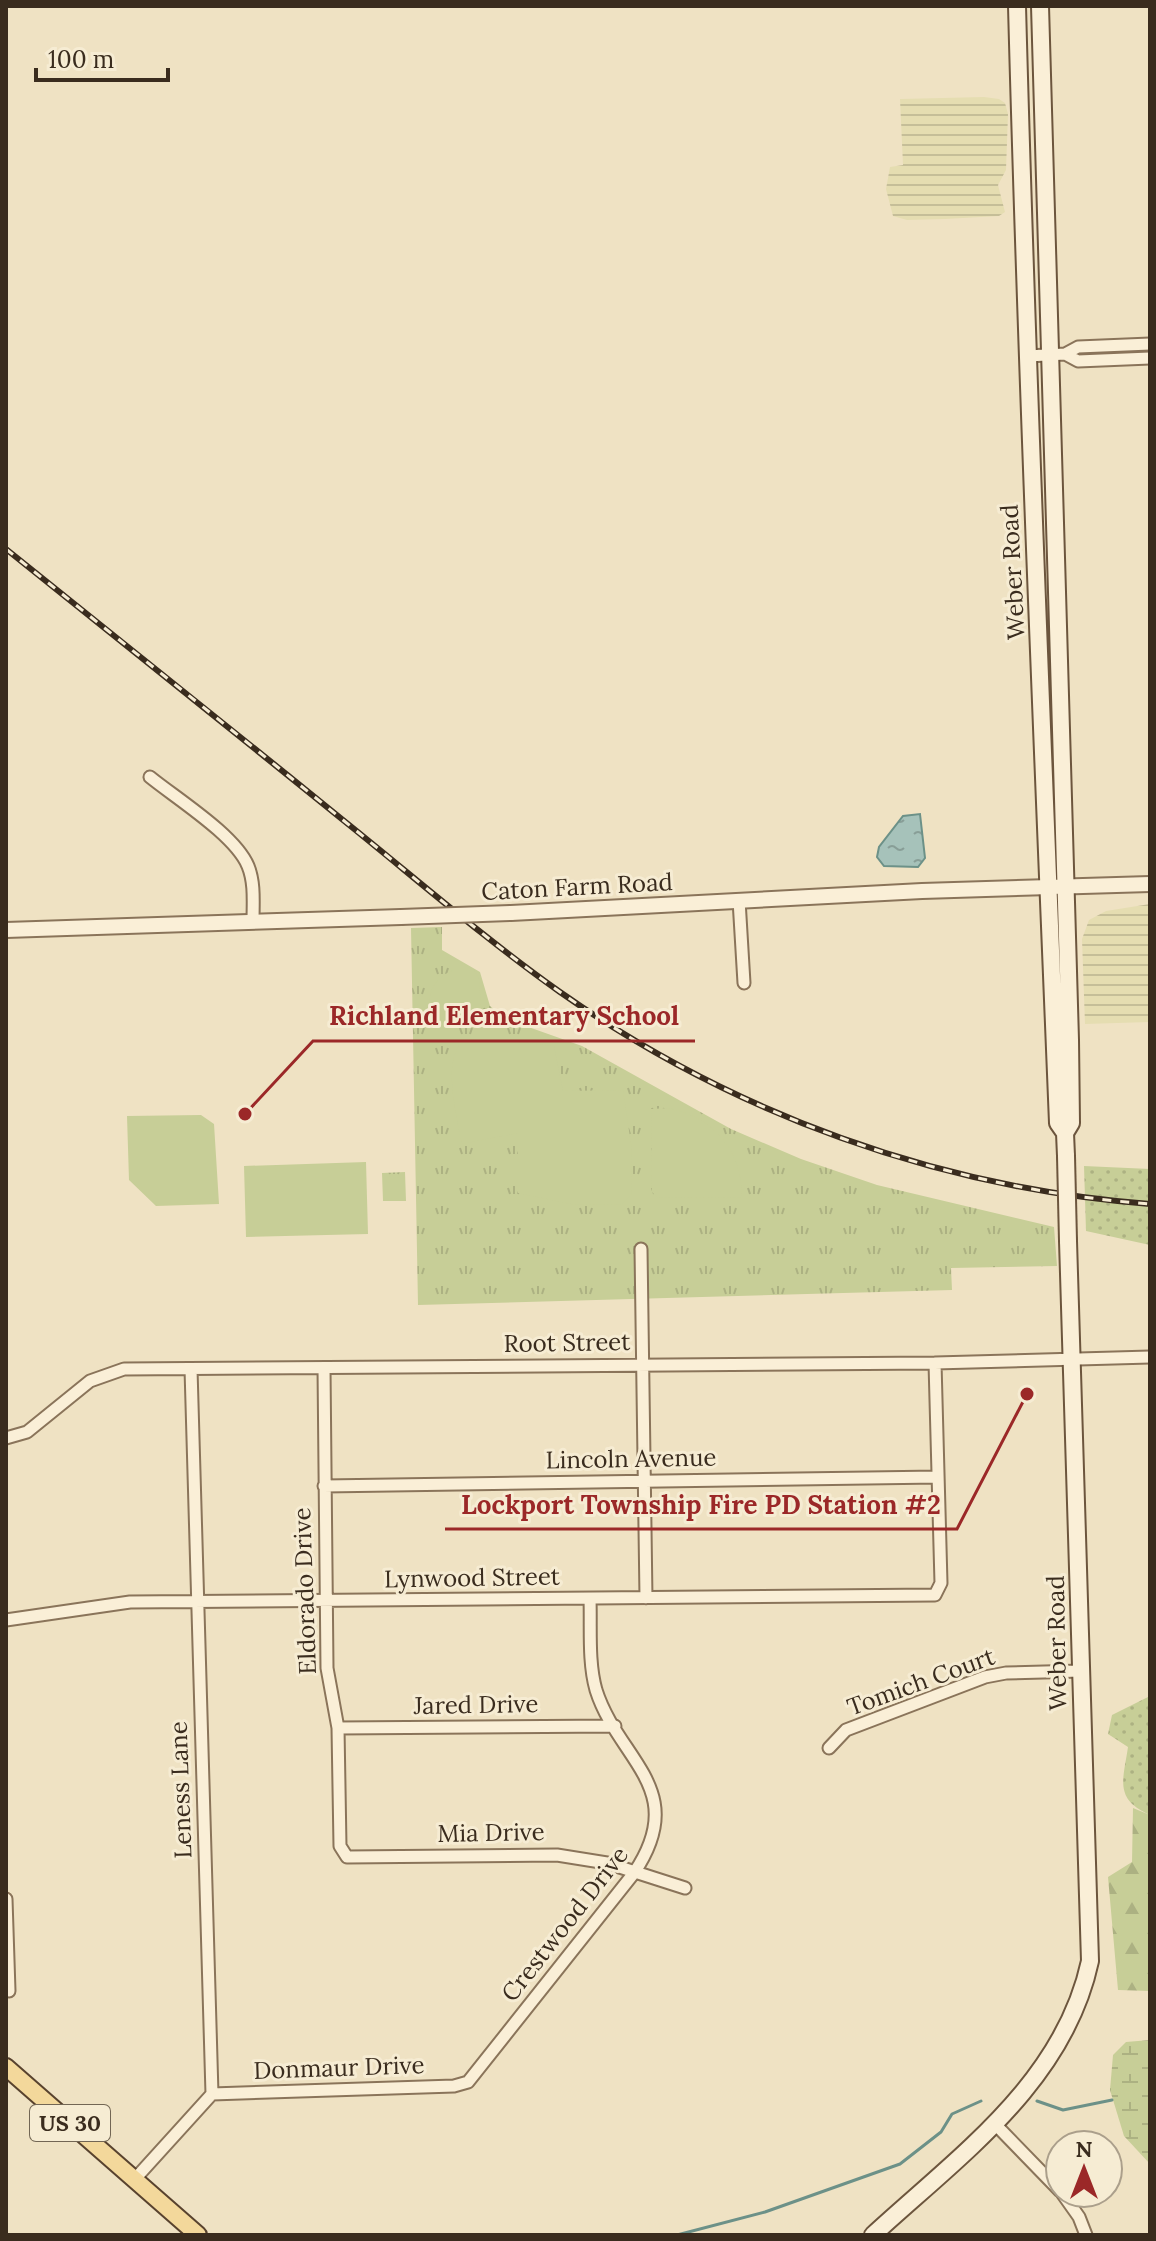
<svg xmlns="http://www.w3.org/2000/svg" width="1156" height="2241" font-family="Lora,serif">
  <defs>
    <pattern id="farmland-rules" width="6" height="5" patternUnits="userSpaceOnUse" patternTransform="scale(2)"><rect width="6" height="5" fill="#e5ddb1"/><path d="M0 2.5h6" fill="none" stroke="#c5be98"/></pattern>
    <pattern id="grass-dots" width="8" height="8" patternUnits="userSpaceOnUse" patternTransform="scale(2)"><rect width="8" height="8" fill="#c7ce97"/><path d="M2 2h.1M6 6h.1" fill="none" stroke="#acb182" stroke-width="1.8" stroke-linecap="round"/></pattern>
    <pattern id="forest-firs" width="22" height="20" patternUnits="userSpaceOnUse" patternTransform="scale(2)"><rect width="22" height="20" fill="#c7ce97"/><path d="M5 1l3.5 6h-7zM16 11l3.5 6h-7z" fill="#acb182"/></pattern>
    <pattern id="wetland-marsh" width="20" height="14" patternUnits="userSpaceOnUse" patternTransform="scale(2)"><rect width="20" height="14" fill="#c7ce97"/><path d="M1 5h8M5 5V1M11 12h8M15 12V8" fill="none" stroke="#acb182"/></pattern>
    <pattern id="park-tufts" width="24" height="20" patternUnits="userSpaceOnUse" patternTransform="scale(2)"><rect width="24" height="20" fill="#c7ce97"/><path d="M3 7l-1-3M5 7V3M7 7l1-3M15 17l-1-3M17 17v-4M19 17l1-3" fill="none" stroke="#acb182"/></pattern>
    <pattern id="water-ripples" width="26" height="14" patternUnits="userSpaceOnUse" patternTransform="scale(2)"><rect width="26" height="14" fill="#a6c2ba"/><path d="M2 4q2-2 4 0t4 0M15 11q2-2 4 0t4 0" fill="none" stroke="#889e97"/></pattern>
  </defs>
  <rect width="100%" height="100%" fill="#efe2c3"/>
  <path fill="url(#farmland-rules)" d="M984,97L999,99L1005,103L1008,114L1006,170L998,185L1005,212L999,216L945,219L907,220L893,216L886,189L890,167L903,165L900,99Z
    M1150,904V1022L1085,1024L1082,939L1089,920L1106,911Z"/>
  <path fill="url(#grass-dots)" d="M1084,1166L1150,1169V1245L1086,1231Z
    M1150,1696V1815C1114,1799 1123,1781 1128,1747L1108,1734L1112,1715Z"/>
  <path fill="url(#forest-firs)" d="M1133,1808L1150,1815V1991L1118,1990L1108,1877L1132,1862Z"/>
  <path fill="url(#wetland-marsh)" d="M1150,2040V2164L1124,2136L1110,2090L1113,2055L1126,2042Z"/>
  <path fill="url(#park-tufts)" d="M442,927V950L480,972L490,1006L506,1019L582,1046L731,1129L801,1159L877,1185L1054,1227L1057,1266L951,1268L952,1290L418,1305L411,928Z
    M405,1172L406,1201H383L382,1173Z"/>
  <path fill="#c7ce97" d="M454,970H474L479,979L482,1021L477,1026L429,1030C429,1003 425,981 454,970Z
    M492,1039L554,1046L563,1091L623,1090L632,1151L631,1195L622,1204L576,1205L518,1193V1133L462,1144C457,1118 442,1062 462,1042Z
    M669,1108C714,1118 742,1150 742,1197L658,1198L652,1192L651,1109Z
    M201,1115L214,1124L219,1204L156,1206L129,1180L127,1116Z
    M366,1162L368,1234L246,1237L244,1166Z"/>
  <path fill="url(#water-ripples)" stroke="#6c9188" stroke-width="2" d="M920,814L925,858L918,867L884,866L877,857L879,847L903,816Z"/>
  <g fill="none" stroke-linecap="round" stroke-linejoin="round">
    <path stroke="#6c9188" stroke-width="3" d="M1037,2101L1063,2110L1112,2100
      M677,2235L765,2212L900,2164L941,2132L952,2114L981,2101"/>
    <defs>
      <path id="minor" d="M1065,354L1078,361L1150,358
        M1028,356L1065,354L1078,347L1150,344
        M150,777C177,799 235,835 248,866C255,883 253,903 253,921
        M739,900L744,983
        M641,1249L646,1598
        M324,1368L327,1668L338,1728L340,1846L347,1857L557,1855L607,1863L685,1888
        M6,1438L27,1432L90,1381L124,1369L935,1363L1150,1357
        M324,1486L938,1477
        M6,1620L130,1602L935,1595L941,1583L935,1363
        M338,1728L615,1726
        M829,1748L846,1730L985,1677L1006,1673L1081,1671
        M6,1899L9,1991
        M212,2094L454,2086L468,2082L634,1873C691,1789 618,1760 596,1690C588,1662 591,1628 590,1599
        M994,2123L1060,2191
        M134,2180L212,2094L191,1369
        M1062,2193L1079,2217L1086,2235"/>
      <path id="tertiary" d="M511,913L922,891L1150,884
        M6,930L401,917"/>
      <path id="secondary" d="M1017,6C1027,379 1043,751 1058,1123L1065,1133L1066,1156
        M1040,6L1070,1040L1071,1123L1065,1133
        M873,2235C960,2155 1064,2082 1090,1961L1068,1241"/>
      <path id="primary" d="M6,2067L198,2235"/>
    </defs>
    <use href="#minor" stroke="#8a745a" stroke-width="15"/>
    <use href="#tertiary" stroke="#8a745a" stroke-width="18"/>
    <use href="#secondary" stroke="#6c553d" stroke-width="20"/>
    <use href="#primary" stroke="#58422e" stroke-width="20"/>
    <use href="#minor" stroke="#faefd7" stroke-width="11"/>
    <use href="#tertiary" stroke="#faefd7" stroke-width="14"/>
    <use href="#secondary" stroke="#faefd7" stroke-width="16"/>
    <use href="#primary" stroke="#f3d89b" stroke-width="16"/>
    <defs>
      <path id="rail" d="M6,549C118,639 231,729 343,820C414,877 485,939 560,992C734,1114 938,1188 1150,1204"/>
    </defs>
    <use href="#rail" stroke="#3a2c1e" stroke-width="6"/>
    <use href="#rail" stroke="#f6ecd3" stroke-width="3" stroke-dasharray="9" stroke-linecap="butt"/>
    <defs>
      <path id="tertiary-bridge" d="M401,917L511,913"/>
      <path id="secondary-bridge" d="M1066,1156L1068,1241"/>
    </defs>
    <use href="#tertiary-bridge" stroke="#8a745a" stroke-width="18" stroke-linecap="butt"/>
    <use href="#secondary-bridge" stroke="#6c553d" stroke-width="20" stroke-linecap="butt"/>
    <use href="#tertiary-bridge" stroke="#faefd7" stroke-width="14"/>
    <use href="#secondary-bridge" stroke="#faefd7" stroke-width="16"/>
  </g>
  <g text-anchor="middle" stroke-width="6" stroke-linejoin="round" paint-order="stroke">
    <rect fill="#f6ecd3" stroke="#726654" stroke-width="2" x="30" y="2105" width="80" height="36" rx="6"/>
    <g font-size="22" font-weight="bold" fill="#3a2c1e">
      <text x="70" y="2131">US 30</text>
    </g>
    <g font-size="24" fill="#3a2c1e" stroke="#f6ecd3">
      <text transform="translate(1013 572) rotate(-93)" y="8">Weber Road</text>
      <text transform="translate(577 887) rotate(-3)" y="8">Caton Farm Road</text>
      <text transform="translate(567 1343) rotate(-1)" y="8">Root Street</text>
      <text transform="translate(631 1459) rotate(-1)" y="8">Lincoln Avenue</text>
      <text transform="translate(472 1578) rotate(-1)" y="8">Lynwood Street</text>
      <text transform="translate(305 1591) rotate(-92)" y="8">Eldorado Drive</text>
      <text transform="translate(1057 1643) rotate(-91)" y="8">Weber Road</text>
      <text transform="translate(921 1682) rotate(-20)" y="8">Tomich Court</text>
      <text transform="translate(476 1705) rotate(-1)" y="8">Jared Drive</text>
      <text transform="translate(181 1790) rotate(-92)" y="8">Leness Lane</text>
      <text transform="translate(491 1833) rotate(-1)" y="8">Mia Drive</text>
      <text transform="translate(565 1924) rotate(-52)" y="8">Crestwood Drive</text>
      <text transform="translate(339 2068) rotate(-2)" y="8">Donmaur Drive</text>
    </g>
  </g>
  <path fill="none" stroke="#9b2828" stroke-width="3" d="M245 1114L313 1041H695M1027 1394L957 1529H445"/>
  <g fill="#9b2828" stroke="#f6ecd3" stroke-width="3">
    <circle cx="245" cy="1114" r="8"/>
    <circle cx="1027" cy="1394" r="8"/>
  </g>
  <g font-size="26" text-anchor="middle" font-weight="bold" fill="#9b2828" stroke="#f6ecd3" stroke-width="6" stroke-linejoin="round" paint-order="stroke">
    <text x="504" y="1025">Richland Elementary School</text>
    <text x="701" y="1514">Lockport Township Fire PD Station #2</text>
  </g>
  <rect width="1156" height="2241" fill="none" stroke="#3a2c1e" stroke-width="16"/>
  <g transform="translate(1084 2169)"><circle r="38" fill="#f6ecd3" stroke="#ab9f8b" stroke-width="2"/>
  <path d="M0-6L14 30L0 20L-14 30Z" fill="#9b2828"/>
  <text y="-12" font-size="22" font-weight="bold" text-anchor="middle" fill="#3a2c1e">N</text>
  </g>
  <path d="M36 68v12h132v-12" fill="none" stroke="#3a2c1e" stroke-width="4"/>
  <text x="48" y="68" font-size="24" fill="#3a2c1e" stroke="#f6ecd3" stroke-width="6" paint-order="stroke">100 m</text>
</svg>
